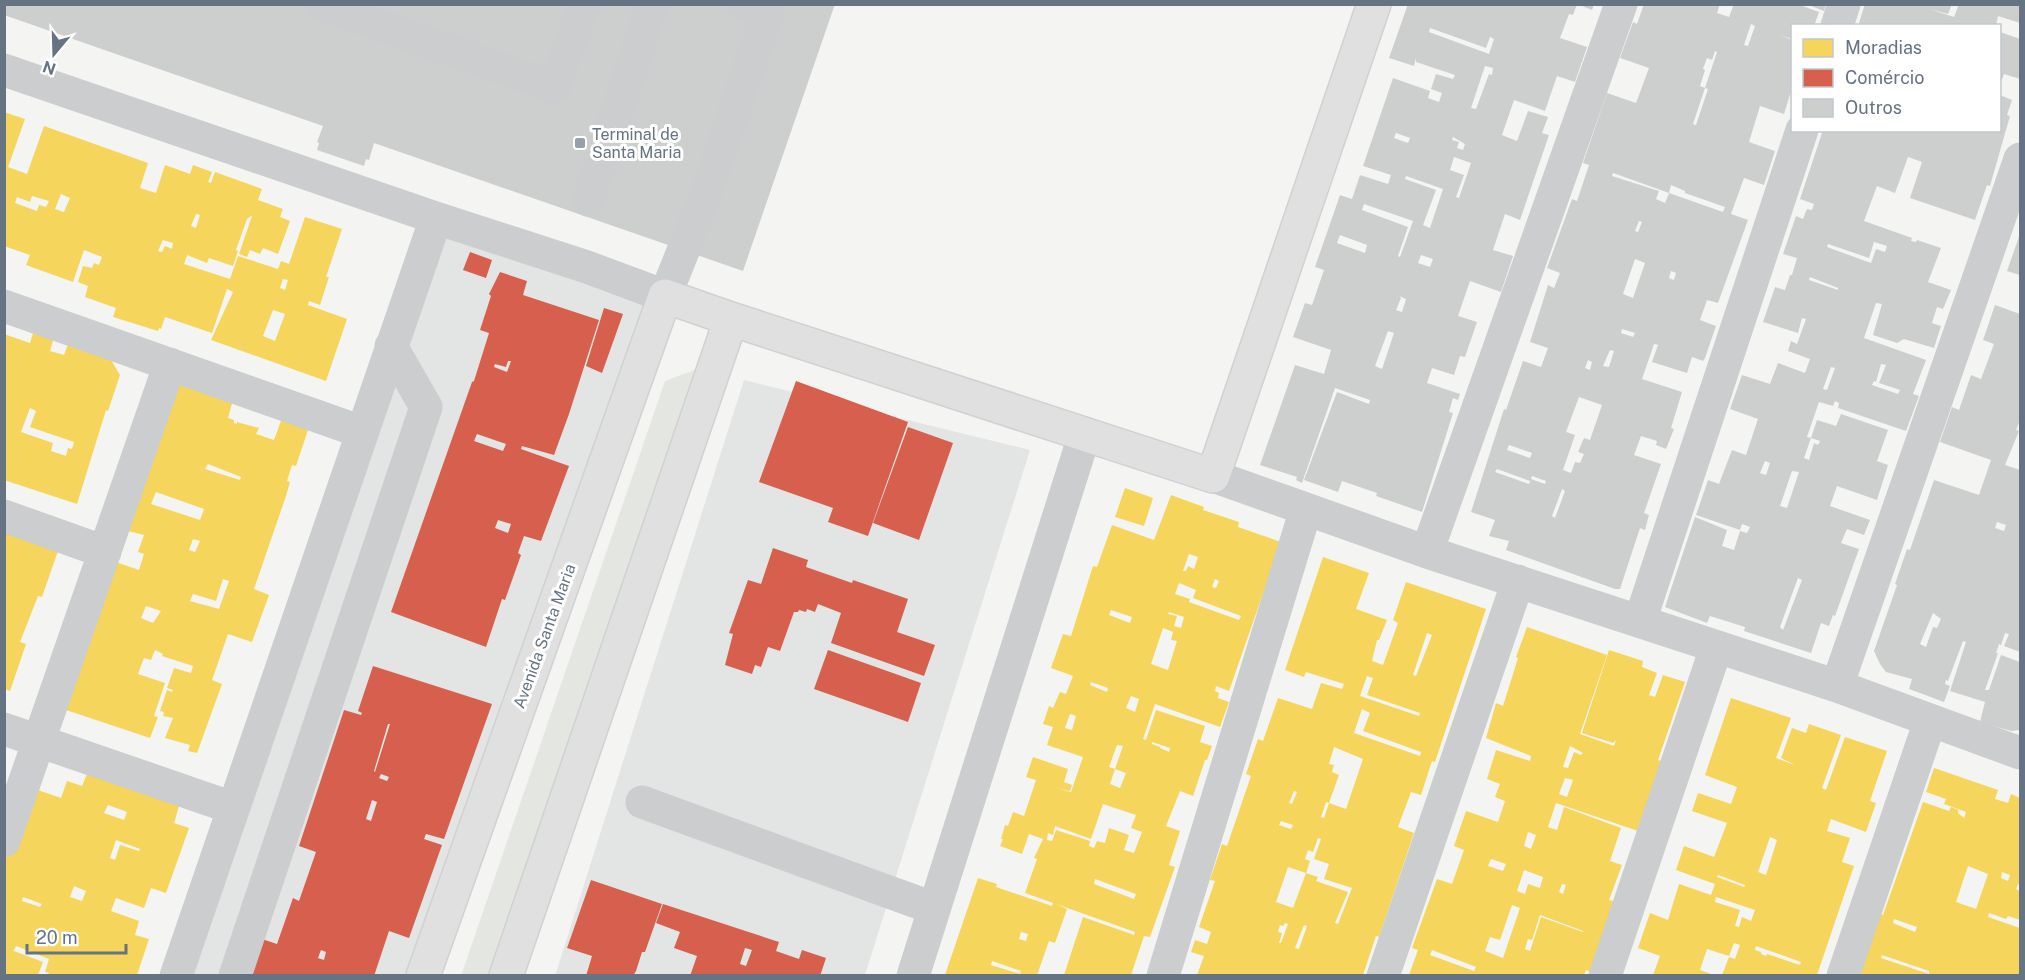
<svg xmlns="http://www.w3.org/2000/svg" width="2025" height="980" font-family="'Public Sans',sans-serif">
  <rect width="100%" height="100%" fill="#f4f4f3"/>
  <path fill="#e3e4e4" d="M436,218L665,296L426,975L179,976Z
    M744,380L1030,450L865,975L555,976Z"/>
  <path fill="#e4e7e1" d="M705,366L497,975L461,976L665,381Z"/>
  <path fill="#f6d55c" fill-rule="evenodd" d="M4,112L25,119L8,167L27,174L44,126L148,163L140,188L156,193L165,165L190,174L193,165L212,172L208,182L211,183L215,172L262,189L258,200L283,209L280,217L290,221L278,254L263,248L260,254L250,250L247,257L239,254L252,216H251L247,219L236,250L238,251L233,266L209,258L207,263L187,255L184,264L230,279L238,256L278,269L281,261L289,264L305,217L342,229L326,277H329L320,305L309,301L308,305L347,319L326,381L211,340L233,292L227,289L212,333L165,317L161,329L159,328L158,331L113,317L116,308L85,297L88,286L78,282L83,266L92,268L94,263L99,265L102,257L84,250L73,282L26,265L30,255L4,246ZM61,194L70,198L64,212L55,209ZM32,196L49,201L46,207L39,205L37,211L15,203L17,197L30,202ZM196,214L200,215L196,228L191,226ZM163,240L173,243L172,249L165,246L162,252L158,251ZM283,279L288,280L285,290L280,288ZM273,310L285,314L275,341L263,336Z
    M34,330L54,337L50,351L64,355L68,344L110,358L120,375L108,411L106,410L77,504L4,480V334L30,343ZM30,408L36,411L30,427L74,442L72,449L68,448L66,456L51,451L53,443L21,432Z
    M177,382L233,400L228,418L234,420V423L237,424V422L259,428L256,434L274,440L282,418L309,427L296,466L292,465L287,481L290,482L286,496L254,589L269,595L252,642L228,634L212,680L222,684L197,753L188,751L190,745L165,738L173,718L163,716L164,712L160,711L167,690L172,692L173,690L167,688L174,668L191,673L193,666L162,656L163,654L155,650L151,660L144,658L138,674L165,683L154,716L158,717L150,738L57,707L107,559L139,570L144,554L138,552L144,535L128,531ZM208,464L241,477L240,480L205,469ZM156,492L204,509L200,520L151,504ZM193,539L200,541L195,552L189,550ZM223,579L229,581L219,609L190,601L193,594L216,601ZM146,606L161,611L153,623L141,618Z
    M1125,488L1153,498L1144,526L1115,517Z
    M1171,495L1204,507L1203,510L1239,522L1238,527L1281,542L1229,691L1216,686L1215,691L1219,693L1218,698L1229,702L1220,727L1155,704L1143,739L1146,740L1156,710L1205,726L1200,742L1212,746L1207,760H1205L1193,796L1180,791L1166,826L1180,831L1169,865L1175,867L1150,937L1144,936L1131,975H1064L1083,917L1134,935L1135,932L1056,904L1067,909L1055,943L1049,941L1037,975H945L978,878L997,884L996,887L1052,906L1053,903L1025,893L1037,859L1034,858L1043,839L1029,834L1022,854L1000,846L1003,839H1001L1005,825L1008,826L1013,812L1024,816L1036,780L1026,777L1033,757L1068,769L1064,782L1072,785L1070,791L1057,788L1071,792L1083,757L1047,745L1053,727L1043,724L1049,706L1053,708L1060,692L1066,694L1073,676L1051,668L1063,634L1071,636L1093,566L1097,567L1112,525L1154,540ZM1189,554L1198,557L1194,569L1188,566L1186,571H1183ZM1215,579L1219,581L1216,588L1212,587ZM1179,583L1196,590L1193,598L1241,616L1239,620L1189,602L1190,599L1175,594ZM1111,610L1132,617L1130,623L1109,615ZM1169,612L1184,617L1181,628L1174,626L1177,616L1168,614ZM1163,628L1173,632L1171,640L1177,641L1168,670L1151,664ZM1091,682L1108,688L1107,692L1090,685ZM1131,696L1139,699L1135,712L1126,708ZM1070,714L1076,716L1072,730L1065,728ZM1152,742L1170,748L1169,752L1160,748V747L1152,744ZM1117,745L1123,746L1115,769L1126,773L1120,788L1110,784L1115,769L1109,767ZM1103,804L1136,815L1131,828L1142,832L1134,853L1124,850L1129,835L1109,828L1105,843L1097,841L1094,848L1089,846L1090,841L1056,830L1052,841L1047,840L1048,833L1053,835L1055,826L1091,839ZM1095,879L1136,894L1134,899L1094,884ZM1021,932L1028,934L1026,941L1019,939ZM992,961L1021,971L1020,974L991,965Z
    M5,532L58,551L42,597L38,596L20,642L26,644L10,691L5,689Z
    M1323,557L1369,573L1356,609L1387,620L1379,640H1377L1372,661L1383,665L1398,623L1393,620L1406,582L1486,609L1435,762L1432,761L1421,795L1411,792L1398,827L1414,833L1379,937L1376,936L1363,975H1197L1204,956L1191,952L1195,940L1207,944L1211,932L1199,927L1215,881L1210,880L1222,844L1227,846L1251,776L1246,774L1258,739L1263,741L1278,698L1312,709L1321,683L1342,689L1344,684L1306,672L1304,677L1285,670ZM1427,633L1432,635L1416,676L1413,675ZM1367,676L1373,678L1367,695L1420,713L1419,716L1360,696ZM1362,709L1370,713L1363,731L1421,752L1420,756L1354,733ZM1334,747L1363,759L1346,809L1329,803L1324,818L1321,817L1326,802L1329,803L1339,775L1332,772L1334,765L1329,764ZM1294,791L1297,792L1292,804L1289,803ZM1281,821L1293,825L1291,829L1279,825ZM1318,838L1321,839L1314,859L1329,864L1324,879L1352,888L1338,924L1335,923L1348,892L1316,881L1318,877L1306,873L1293,908L1276,902L1288,867L1306,873L1310,861L1305,859L1308,850L1313,852ZM1285,923L1288,924L1281,943H1279L1282,933L1278,932L1280,925L1283,926ZM1304,925L1307,926L1299,949L1295,948Z
    M1527,627L1607,655L1580,734L1614,746L1616,740L1613,743L1582,733L1609,650L1643,661L1642,667L1657,673L1649,695L1655,697L1663,675L1685,682L1658,760L1663,762L1638,831L1556,803L1548,827L1557,830L1564,807L1621,828L1610,861L1622,865L1609,900L1616,902L1592,972L1586,970L1584,975H1409L1418,950L1412,948L1437,879L1452,884L1464,850L1454,846L1466,811L1498,822L1505,801L1495,797L1500,784L1487,779L1496,750L1530,761L1531,756L1486,738L1496,703L1503,706L1518,658L1516,657ZM1570,746L1583,753L1581,755L1574,752L1568,768L1563,767ZM1565,778L1573,780L1567,797L1559,794ZM1528,832L1536,835L1531,849L1524,846ZM1491,859L1506,864L1503,871L1488,866ZM1524,870L1543,877L1540,888L1528,884L1525,894L1517,891ZM1562,884L1566,885L1563,894L1559,892ZM1512,905L1520,908L1503,958L1485,951L1490,937L1500,940ZM1540,915L1583,931V932L1541,917L1530,951L1525,949L1528,939L1532,940ZM1432,950L1476,967L1474,971L1430,955Z
    M1731,698L1791,718L1776,758L1795,765L1781,758L1792,728L1806,733L1809,724L1841,735L1822,788L1826,790L1845,737L1887,751L1870,801L1876,803L1866,832L1831,819L1827,831L1850,838L1842,862L1854,866L1817,975H1722L1729,957L1735,959L1740,945L1734,943L1729,956L1707,949L1700,970L1714,975H1653L1660,956L1638,948L1650,913L1668,920L1679,884L1711,895L1715,884L1676,870L1684,846L1714,857L1727,823L1692,811L1698,793L1731,804L1737,787L1705,775ZM1770,837L1777,840L1766,875L1758,872ZM1718,875L1745,885L1744,887L1717,877ZM1716,897L1755,910L1751,921L1742,917L1739,927L1735,926L1740,910L1715,902ZM1756,946L1801,962L1800,965L1767,954L1766,956L1761,954V952L1755,950Z
    M1934,768L1998,790L1995,799L2008,803L2011,794L2020,798V885L2018,884L2016,889L2020,891V920L2008,916L2006,919L1989,913L1988,917L2020,928V975H1855L1878,913L1883,915L1923,802L1949,811L1951,807L1958,810V813L1964,818L1966,812L1944,804L1946,799L1926,792ZM1968,866L1988,874L1976,909L1956,902ZM2002,872L2010,875L2008,881L2001,878ZM1894,919L1917,927L1915,932L1893,923ZM1882,955L1929,971V974L1881,958Z
    M87,774L179,806L174,823L189,828L166,893L151,888L144,908L116,898L111,911L139,921L135,935L149,939L137,975H48L49,973L45,972L49,959L16,946L12,954L14,951L43,962L38,975H4V850L29,787L61,798L67,781L82,786ZM108,805L127,812L124,820L104,813ZM116,840L140,849L139,851L120,845L115,860L110,858ZM74,886L86,891L82,901L70,897ZM23,897L42,904L40,907L22,901Z"/>
  <path fill="#d6604d" fill-rule="evenodd" d="M470,252L492,260L486,278L463,270Z
    M500,272L527,281L523,295L599,320L569,414L554,455L522,446L521,449L569,466L541,541L524,536L518,553L521,555L505,600L502,599L486,647L391,612L472,382L474,381L489,333L480,330L491,296L489,294ZM508,361H511L507,372L494,367L495,364L506,367ZM477,434L506,444L503,451L474,441ZM498,520L511,524L508,533L495,528Z
    M604,308L623,314L602,373L586,366Z
    M796,381L908,422L868,536L828,522L833,508L759,482Z
    M908,427L953,443L919,540L873,523Z
    M773,548L808,560L806,567L852,583L853,580L908,599L897,632L935,645L924,676L831,643L841,613L818,604L815,612L807,609L806,612L799,610L798,612H794L780,651L768,647L761,667L755,665L752,674L725,665L733,634L729,633L748,580L761,584Z
    M828,650L921,683L908,722L814,689Z
    M373,666L492,704L444,839L426,834L424,839L442,845L409,938L389,931L374,976H249L262,939L277,944L293,898L299,901L316,852L299,846L344,710L361,715L362,713L358,711ZM388,724H390L375,772L374,771ZM381,774L389,777L387,781L379,778ZM372,800L377,802L371,821L366,819ZM321,950L326,952L324,960L318,958Z
    M591,880L662,904L645,952H642L636,971L633,976H586L592,956L567,948Z
    M663,904L779,942L776,951L799,959L802,950L826,958L820,976H690L697,956L674,948L680,932L656,923ZM745,948L752,950L746,966L740,964Z"/>
  <path fill="#cdcfcf" fill-rule="evenodd" d="M4,4H835L743,271L374,143L369,160L366,159L364,166L317,150L319,143L317,142L323,126L4,15Z
    M1408,4H1577L1573,15L1569,14L1560,38L1587,47L1575,82L1557,76L1545,111L1514,100L1502,135L1517,141L1528,111L1548,117L1542,133L1549,135L1520,220L1505,214L1493,250L1513,256L1501,292L1470,281L1458,316L1477,322L1465,357L1460,356L1454,375L1432,368L1427,383L1460,394L1458,400L1453,398L1449,412L1453,413L1422,512L1376,496L1377,493L1342,481L1338,492L1304,480L1337,392L1369,404L1370,400L1335,388L1302,483L1296,480L1297,477L1260,465L1295,365L1324,374L1331,350L1293,337L1305,303L1312,305L1324,270L1315,267L1340,195L1352,199L1360,175L1388,184L1391,175L1363,166L1393,78L1430,91L1428,98L1439,102L1442,93L1431,89L1436,74L1453,79L1455,75L1416,62V58L1414,66L1389,58ZM1430,28L1486,48L1490,37L1494,39L1489,54L1429,32ZM1485,66L1493,68L1492,75L1489,74L1476,109L1471,108ZM1396,133L1410,138L1408,143L1394,138ZM1453,137L1465,144L1463,150L1457,148L1459,142L1452,140ZM1454,157L1471,163L1459,198L1456,197L1464,175L1450,170ZM1406,176L1443,189L1430,228L1423,225L1436,190L1405,179ZM1364,204L1413,221L1400,257L1398,256L1408,227L1362,210ZM1340,235L1367,245L1365,253L1337,243ZM1421,255L1433,259L1430,267L1418,263ZM1399,296L1406,299L1402,312L1396,310L1401,298ZM1388,331L1394,333L1382,369L1375,366Z
    M1577,4H1594L1592,10Z
    M1644,4H1720L1717,13L1729,17L1734,4H1797L1819,12L1814,26H1792V39L1780,35L1792,40V88L1784,114L1760,106L1749,142L1775,151L1764,185L1744,178L1731,214L1748,220L1718,303L1707,300L1700,320L1716,326L1705,358L1703,361L1692,357L1687,373L1652,362L1658,345L1654,344L1642,379L1682,392L1671,428L1674,429L1666,449L1656,445L1657,441L1641,436L1634,455L1661,464L1644,513L1649,515L1645,530L1640,528L1620,589H1615L1506,550L1509,541L1489,536L1495,520L1471,512L1504,409L1506,410L1523,361L1541,367L1548,348L1530,342L1548,285L1554,288L1560,273L1547,268L1572,199L1577,201L1589,165L1583,163L1607,93L1636,103L1649,68L1620,58L1633,22L1637,24ZM1751,24L1755,26L1748,46L1744,45ZM1715,51L1717,52L1705,88L1708,89L1696,125L1693,124L1705,88L1700,86L1705,70L1703,69L1707,58L1712,60ZM1613,173L1669,193L1671,185L1685,191V193L1725,207L1723,212L1669,193L1665,203L1656,199L1659,191L1612,176ZM1639,221L1642,222L1638,232L1635,231ZM1635,259L1645,263L1633,298L1623,294ZM1671,271L1676,273L1674,280L1669,278ZM1622,329L1635,333L1633,337L1621,333ZM1610,350L1614,351L1609,367L1603,366ZM1588,360L1592,362L1590,370L1585,368ZM1579,397L1602,405L1590,440L1584,438L1578,452L1584,454L1580,463L1575,462L1571,473L1563,470L1575,435L1566,432ZM1509,445L1532,453L1530,458L1507,450ZM1497,469L1530,481L1529,484L1495,472ZM1532,476L1546,481L1545,484L1531,479ZM1562,489L1565,491L1555,518L1552,516Z
    M1806,4H1826L1824,11Z
    M1865,4H1952L1948,14L1929,9L1954,17L1959,4H2020V23L1998,16L1996,26H1865L1859,23Z
    M2000,32L2020,39V79L2004,74L2000,85Z
    M2000,95L2012,100L2007,115L2010,116L1990,186L1987,185L1975,220L1910,198L1922,162L1908,157L1895,193L1877,186L1864,221L1912,238L1911,241L1916,242L1917,240L1941,248L1928,282L1951,290L1943,309L1937,307L1932,323L1941,326L1934,348L1904,339L1897,343L1873,335L1882,304L1876,303L1864,338L1926,360L1913,394L1919,396L1906,431L1838,408L1839,403L1835,401L1833,406L1819,402L1807,437L1811,438L1804,458L1809,460L1814,443L1818,445L1820,441L1811,438L1817,420L1836,426L1841,414L1888,430L1877,461L1888,465L1877,500L1837,486L1830,506L1870,520L1864,535L1847,529L1841,543L1859,549L1835,616L1833,615L1829,626L1821,623L1811,653L1744,631L1745,627L1710,616L1707,623L1665,607L1695,517L1727,530L1722,546L1734,550L1740,531L1747,533L1750,527L1742,524L1740,530L1696,515L1708,480L1719,484L1732,450L1746,455L1758,419L1730,409L1742,375L1770,384L1778,363L1805,373L1810,359L1788,351L1791,341L1797,344L1806,319L1802,318L1798,333L1763,322L1775,287L1785,290L1790,275H1792L1797,258L1783,254L1796,216L1803,219L1807,209L1812,210L1814,204L1800,199L1823,130H2000ZM1874,242L1887,246L1885,252L1876,249L1871,263L1827,247L1828,244L1869,258ZM1810,277L1838,288V290L1809,280ZM1881,364L1886,365L1879,383L1900,390L1898,394L1872,385L1874,381L1876,382ZM1831,367L1835,368L1827,390L1823,389ZM1765,461L1770,463L1766,475L1760,473ZM1792,471L1799,472L1787,508L1780,506ZM1798,578L1802,580L1783,630L1780,627Z
    M2020,234V275L2007,271Z
    M1995,305L2020,314V420L2016,430L2019,431L2005,465L2020,470V652L2004,646L2009,634L2005,633L2001,645L1999,644L1996,653H1998L1985,690H1989L2001,655L2020,662V730L2011,731L1980,722L1985,702L1950,691L1966,642L1963,641L1948,681L1946,680L1945,684L1950,686L1944,702L1909,689L1912,679L1886,672L1880,664L1874,651L1897,585L1895,584L1907,549L1910,550L1934,480L1979,495L1991,460L1940,442L1952,407L1959,410L1971,375L1981,379L1994,344L1983,340ZM1997,522L2006,525L2004,531L1995,528ZM1933,613L1941,619L1937,628L1933,627L1926,647L1920,644Z"/>
  <g fill="none" stroke-linecap="round" stroke-linejoin="round">
    <defs>
      <path id="major" d="M423,976L665,296L731,319L1213,476L1374,4
        M506,976L731,319"/>
    </defs>
    <use href="#major" stroke="#d0d1d1" stroke-width="36"/>
    <path stroke="#cccdce" stroke-width="33" d="M320,4L554,87L585,4
      M1837,26L1844,4
      M4,70L436,218L587,267L665,296L706,194L768,13L742,4
      M588,200L653,4
      M4,306L362,432
      M1213,476L1427,552L1837,686L2020,753
      M4,516L105,552
      M1427,552L1621,4
      M1640,621L1802,130
      M1837,686L2020,159
      M4,729L233,808
      M642,802L933,908
      M4,841L170,364
      M176,976L436,218
      M235,976L426,407L391,346
      M913,976L1085,433
      M1163,976L1306,509
      M1383,976L1518,581
      M1605,976L1716,648
      M1843,976L1930,721"/>
    <use href="#major" stroke="#e0e0e1" stroke-width="33"/>
  </g>
  <rect fill="#97a0aa" stroke="#fff" stroke-width="2" x="574" y="137" width="12" height="12" rx="3"/>
  <g text-anchor="middle" stroke-width="6" stroke-linejoin="round" paint-order="stroke">
    <g font-size="16" fill="#657382" stroke="#fff" text-anchor="start">
      <text x="592" y="140">Terminal de<tspan x="592" dy="18">Santa Maria</tspan></text>
    </g>
    <g font-size="16" fill="#657382" stroke="#fff">
      <text transform="translate(544 636) rotate(-70)" y="6">Avenida Santa Maria</text>
    </g>
  </g>
  <rect width="2025" height="980" fill="none" stroke="#657382" stroke-width="12"/>
  <rect x="1791" y="24" width="210" height="108" fill="#ffffff" stroke="#c1c7cd" stroke-width="1.5"/>
  <rect x="1803" y="39" width="30" height="18" fill="#f6d55c" stroke="#c1c7cd" stroke-width="1.5"/>
  <text x="1845" y="54" font-size="18" fill="#657382">Moradias</text>
  <rect x="1803" y="69" width="30" height="18" fill="#d6604d" stroke="#c1c7cd" stroke-width="1.5"/>
  <text x="1845" y="84" font-size="18" fill="#657382">Comércio</text>
  <rect x="1803" y="99" width="30" height="18" fill="#cdcfcf" stroke="#c1c7cd" stroke-width="1.5"/>
  <text x="1845" y="114" font-size="18" fill="#657382">Outros</text>
  <g transform="translate(54 54) rotate(199)" stroke="#ffffff" stroke-width="4.5" paint-order="stroke">
  <path d="M0-4.5L10 22L0 15L-10 22Z" fill="#657382"/>
  <text y="-9" font-size="16" font-weight="bold" text-anchor="middle" fill="#657382">N</text>
  </g>
  <path d="M27 944v9h99v-9" fill="none" stroke="#657382" stroke-width="3"/>
  <text x="36" y="944" font-size="18" fill="#657382" stroke="#ffffff" stroke-width="4.5" paint-order="stroke">20 m</text>
</svg>
